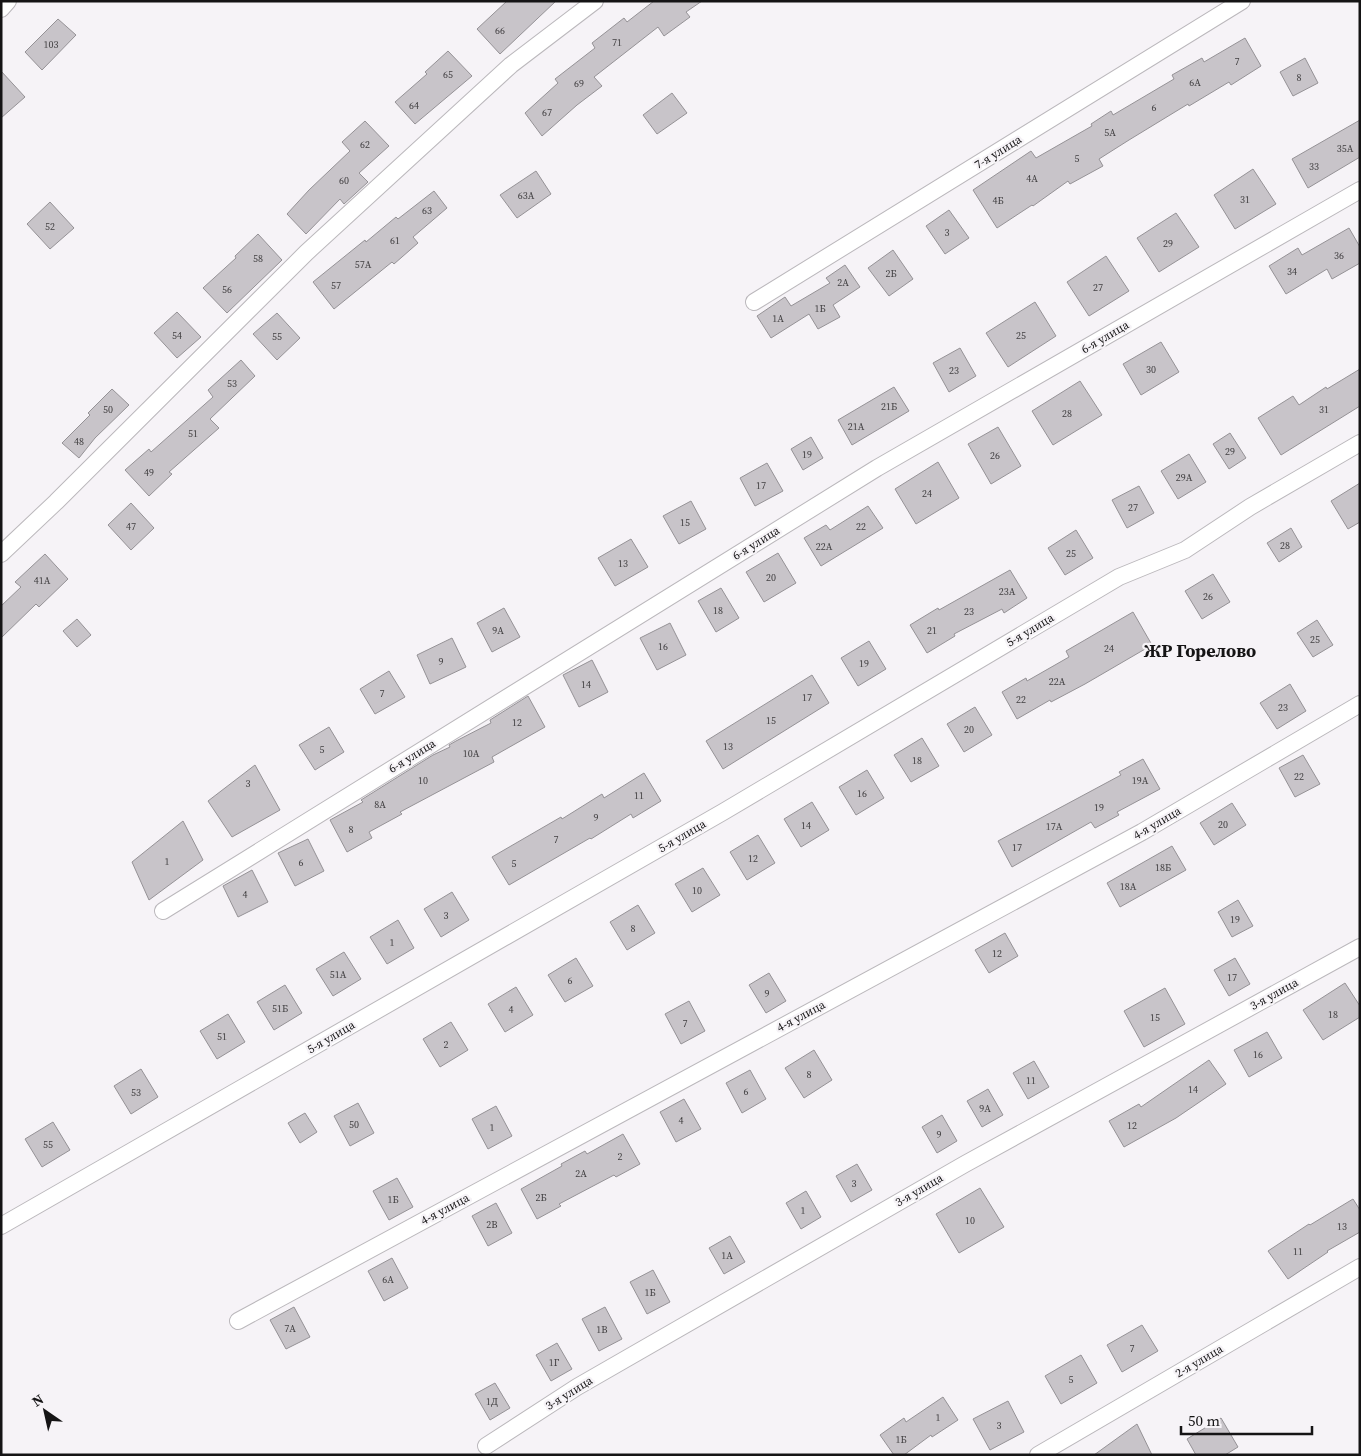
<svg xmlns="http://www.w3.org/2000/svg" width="1361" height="1456" font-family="'Source Serif 4',serif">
  <rect width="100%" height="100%" fill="#f6f3f7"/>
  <path fill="#c8c4c9" stroke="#959296" d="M507,1H556L500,54L477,29Z
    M654,1H702L686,12L690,17L664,36L658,27L594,77L602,86L577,105L542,136L525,113L558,83L555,79L595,48L592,43L624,18L627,22Z
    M58,19L76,35L42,70L25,52Z
    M1245,38L1261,66L1231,85L1229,82L1189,106L1188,104L1129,140L1099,159L1103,166L1070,184L1068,181L1033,206L1032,205L997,228L973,190L1031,151L1036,158L1092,126L1091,124L1111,111L1113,115L1174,79L1172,75L1202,58L1204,62Z
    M448,51L472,76L415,124L395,102L427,74L425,72Z
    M1305,58L1318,83L1293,96L1280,72Z
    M1,71L25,97L1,118Z
    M672,93L687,113L657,134L643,115Z
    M1360,120V157L1308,188L1292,159Z
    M365,121L389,146L359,173L368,182L344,204L340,199L306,234L287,214L309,190L350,151L342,142Z
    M1253,169L1276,204L1235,229L1214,195Z
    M536,171L551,194L517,218L500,195Z
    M434,191L447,208L413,237L418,243L394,264L392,262L334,309L313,282L365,240L366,242L396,217L398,219Z
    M50,202L74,228L50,249L27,224Z
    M949,210L969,238L945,254L926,226Z
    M1176,213L1199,247L1159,272L1137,238Z
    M1349,228L1360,247V263L1332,279L1327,269L1286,294L1269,266L1298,248L1302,255Z
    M258,234L282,260L227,313L203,288L236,258L235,256Z
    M893,250L913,279L889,296L868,268Z
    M1106,256L1129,291L1089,316L1067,282Z
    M845,265L860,287L833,305L840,317L818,329L809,314L771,338L757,316L785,297L791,306L830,283L826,278Z
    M1035,302L1056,336L1008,367L986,333Z
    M177,312L201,337L177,358L154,333Z
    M277,313L300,338L277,360L253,334Z
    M1161,342L1179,372L1141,395L1123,364Z
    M960,348L976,376L949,392L933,363Z
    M241,360L255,376L210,419L219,428L169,472L172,474L149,496L125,470L149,449L151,452L213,397L208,390Z
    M1360,369V406L1281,455L1258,418L1293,396L1299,405L1326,387L1327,389Z
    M1080,381L1102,415L1053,445L1032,411Z
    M894,387L909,411L852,445L838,420Z
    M112,389L129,405L95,438L79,458L62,443L90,415L88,413Z
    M998,427L1021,466L991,484L968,444Z
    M1230,433L1246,458L1229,469L1213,444Z
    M811,437L823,458L803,470L791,449Z
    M1189,454L1206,482L1178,499L1161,471Z
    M938,462L959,498L916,524L895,489Z
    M767,463L783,491L755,506L740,478Z
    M1360,483V522L1348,529L1331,501Z
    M1139,486L1154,513L1127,528L1112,500Z
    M691,501L706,529L679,544L663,516Z
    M131,503L154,528L131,550L108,525Z
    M868,506L883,528L821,566L804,538L826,525L830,530Z
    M1291,528L1302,547L1279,562L1267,543Z
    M1076,530L1093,558L1065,575L1048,548Z
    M631,539L648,567L615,586L598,558Z
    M778,553L796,583L764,602L746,572Z
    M45,554L68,579L39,607L36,604L1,638V606L21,587L15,582Z
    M1010,570L1027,598L1004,613L1002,609L954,634L955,636L927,653L910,625L938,608L939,610Z
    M1213,574L1230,602L1202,619L1185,591Z
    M721,588L739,618L716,632L698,601Z
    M504,608L520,637L492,652L477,623Z
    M1133,612L1152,645L1085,684L1051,702L1050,700L1017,719L1002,692L1026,678L1027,681L1069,657L1066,651Z
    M77,619L91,635L77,647L63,631Z
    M1317,620L1333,645L1313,657L1297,633Z
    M670,623L686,655L657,670L640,638Z
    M452,638L466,667L430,684L417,655Z
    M869,641L886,669L858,686L841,658Z
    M592,660L608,692L579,707L563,675Z
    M389,671L405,697L375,714L360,689Z
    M812,675L829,703L723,769L706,741Z
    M1290,684L1306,711L1277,729L1260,703Z
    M528,696L545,727L492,757L494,762L400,812L402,814L369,832L372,838L347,852L330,820L363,802L361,800L433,755L450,747L449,745L456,741L491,723L490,720Z
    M975,707L992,735L964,752L947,724Z
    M329,727L344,752L315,770L299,745Z
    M922,738L939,766L911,782L894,755Z
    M1303,755L1320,784L1295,797L1279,768Z
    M1143,759L1160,789L1117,812L1119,815L1095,828L1091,822L1012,867L998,841L1121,775L1119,772Z
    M255,765L280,810L232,837L208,801Z
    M867,770L884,798L856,815L839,787Z
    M644,773L661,801L633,818L631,814L591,839L590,838L509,885L492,857L561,817L562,819L602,794L604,798Z
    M812,802L829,830L801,847L784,819Z
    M1232,803L1246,825L1214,845L1200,823Z
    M183,821L203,860L149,900L132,862Z
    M758,835L775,863L747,880L730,852Z
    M308,839L324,871L295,886L278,853Z
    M1172,846L1186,870L1120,907L1107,883Z
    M703,868L720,895L692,912L675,884Z
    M252,870L268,902L238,917L223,886Z
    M452,892L469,920L441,937L424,909Z
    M1238,900L1253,926L1232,937L1218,912Z
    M638,905L655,933L627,950L610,922Z
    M398,920L414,948L387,964L370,937Z
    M1005,933L1018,956L989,973L975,950Z
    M344,952L361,979L333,996L316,969Z
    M576,958L593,986L565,1002L548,975Z
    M1235,958L1250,984L1229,996L1214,970Z
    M769,973L786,1001L766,1013L749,985Z
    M1345,983L1360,1006V1017L1323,1040L1303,1010Z
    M285,985L302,1013L274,1030L257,1002Z
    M516,987L533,1015L505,1032L488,1004Z
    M1165,988L1185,1024L1144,1047L1124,1011Z
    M689,1001L705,1031L681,1044L665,1014Z
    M228,1014L245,1042L217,1059L200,1031Z
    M451,1022L468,1050L440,1067L423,1039Z
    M1267,1032L1282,1058L1249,1077L1234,1050Z
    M814,1050L832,1080L804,1098L785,1068Z
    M1209,1060L1226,1084L1176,1118L1124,1147L1109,1121L1139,1104L1141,1107Z
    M1034,1061L1049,1087L1028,1099L1013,1073Z
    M141,1069L158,1097L131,1114L114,1086Z
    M750,1070L766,1099L742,1113L726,1083Z
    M988,1089L1003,1115L982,1127L967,1101Z
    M684,1099L701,1129L676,1142L660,1112Z
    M358,1103L374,1133L350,1146L334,1116Z
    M496,1106L512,1136L488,1149L472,1119Z
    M305,1113L317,1132L300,1143L288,1123Z
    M942,1115L957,1141L937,1153L922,1127Z
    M53,1122L70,1150L42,1167L25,1139Z
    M623,1134L640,1164L616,1177L614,1175L559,1204L561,1206L537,1219L521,1189L562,1166L561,1164L585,1151L587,1154Z
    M857,1164L872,1190L851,1202L836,1176Z
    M397,1178L413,1207L389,1220L373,1191Z
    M980,1188L1004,1227L959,1253L936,1214Z
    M806,1191L821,1217L801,1229L786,1203Z
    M1353,1199L1360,1210V1232L1327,1251L1328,1252L1288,1279L1268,1251L1309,1224L1310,1225Z
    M496,1203L512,1233L488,1246L472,1216Z
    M730,1236L745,1262L724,1274L709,1248Z
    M392,1258L408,1288L384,1301L368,1271Z
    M653,1270L670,1302L647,1314L630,1282Z
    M294,1307L310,1337L286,1349L270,1320Z
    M605,1307L622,1339L599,1351L582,1319Z
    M1142,1325L1158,1351L1122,1372L1107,1345Z
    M557,1343L572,1369L551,1381L536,1355Z
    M1081,1355L1097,1383L1061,1404L1045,1376Z
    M495,1383L510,1408L490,1420L475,1394Z
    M943,1397L958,1420L932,1437L931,1435L904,1455H894L880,1435L904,1418L906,1422Z
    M1008,1401L1024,1432L990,1450L973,1419Z
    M1221,1418L1238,1447L1225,1455H1196L1187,1439Z
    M1137,1424L1152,1455H1094Z"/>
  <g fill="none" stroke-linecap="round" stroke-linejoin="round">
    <defs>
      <path id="minor" d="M1,9L8,1
        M754,302L1242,1
        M1,554L56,502L306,253L511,65L595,1
        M163,911L877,468L1360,190
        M1,1226L723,812L1119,577L1185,550L1250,507L1360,443
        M238,1321L1142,832L1360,704
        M486,1446L577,1387L965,1164L1360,947
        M1038,1455L1360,1267"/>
    </defs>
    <use href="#minor" stroke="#bbb8bc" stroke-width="18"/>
    <use href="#minor" stroke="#fff" stroke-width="16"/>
  </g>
  <g text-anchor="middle" stroke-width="4.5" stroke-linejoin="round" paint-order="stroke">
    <g font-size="10" fill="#424042">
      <text x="500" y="34">66</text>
      <text x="617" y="46">71</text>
      <text x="51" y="48">103</text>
      <text x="1237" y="65">7</text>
      <text x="448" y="78">65</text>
      <text x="1299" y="81">8</text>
      <text x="1195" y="86">6А</text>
      <text x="579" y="87">69</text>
      <text x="414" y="109">64</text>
      <text x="1154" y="111">6</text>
      <text x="547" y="116">67</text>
      <text x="1110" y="136">5А</text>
      <text x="365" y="148">62</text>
      <text x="1345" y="152">35А</text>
      <text x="1077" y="162">5</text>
      <text x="1314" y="170">33</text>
      <text x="1032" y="182">4А</text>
      <text x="344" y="184">60</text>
      <text x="526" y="199">63А</text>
      <text x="1245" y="203">31</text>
      <text x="998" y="204">4Б</text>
      <text x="427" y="214">63</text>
      <text x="50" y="230">52</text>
      <text x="947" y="236">3</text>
      <text x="395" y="244">61</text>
      <text x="1168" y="247">29</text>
      <text x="1339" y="259">36</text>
      <text x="258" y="262">58</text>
      <text x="363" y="268">57А</text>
      <text x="1292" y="275">34</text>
      <text x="891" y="277">2Б</text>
      <text x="843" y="286">2А</text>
      <text x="336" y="289">57</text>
      <text x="1098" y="291">27</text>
      <text x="227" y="293">56</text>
      <text x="820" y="312">1Б</text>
      <text x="778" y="322">1А</text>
      <text x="177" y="339">54</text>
      <text x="1021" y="339">25</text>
      <text x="277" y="340">55</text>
      <text x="1151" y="373">30</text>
      <text x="954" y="374">23</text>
      <text x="232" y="387">53</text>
      <text x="889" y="410">21Б</text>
      <text x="108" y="413">50</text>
      <text x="1324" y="413">31</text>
      <text x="1067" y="417">28</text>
      <text x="856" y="430">21А</text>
      <text x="193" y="437">51</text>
      <text x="79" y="445">48</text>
      <text x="1230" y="455">29</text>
      <text x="807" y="458">19</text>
      <text x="995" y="459">26</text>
      <text x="149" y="476">49</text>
      <text x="1184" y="481">29А</text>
      <text x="761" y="489">17</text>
      <text x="927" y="497">24</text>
      <text x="1133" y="511">27</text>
      <text x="685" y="526">15</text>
      <text x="131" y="530">47</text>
      <text x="861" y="530">22</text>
      <text x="1285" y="549">28</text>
      <text x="824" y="550">22А</text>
      <text x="1071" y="557">25</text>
      <text x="623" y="567">13</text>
      <text x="771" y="581">20</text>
      <text x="42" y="584">41А</text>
      <text x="1007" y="595">23А</text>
      <text x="1208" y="600">26</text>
      <text x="718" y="614">18</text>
      <text x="969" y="615">23</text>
      <text x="498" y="634">9А</text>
      <text x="932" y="634">21</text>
      <text x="1315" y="643">25</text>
      <text x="663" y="650">16</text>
      <text x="1109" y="652">24</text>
      <text x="441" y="665">9</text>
      <text x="864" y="667">19</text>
      <text x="1057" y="685">22А</text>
      <text x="586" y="688">14</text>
      <text x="382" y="697">7</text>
      <text x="807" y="701">17</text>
      <text x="1021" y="703">22</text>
      <text x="1283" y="711">23</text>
      <text x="771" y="724">15</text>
      <text x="517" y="726">12</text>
      <text x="969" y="733">20</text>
      <text x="728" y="750">13</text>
      <text x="322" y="753">5</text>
      <text x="471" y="757">10А</text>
      <text x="917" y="764">18</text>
      <text x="1299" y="780">22</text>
      <text x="423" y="784">10</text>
      <text x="1140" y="784">19А</text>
      <text x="248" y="787">3</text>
      <text x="862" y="797">16</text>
      <text x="639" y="799">11</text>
      <text x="380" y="808">8А</text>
      <text x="1099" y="811">19</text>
      <text x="596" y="821">9</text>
      <text x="1223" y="828">20</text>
      <text x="806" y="829">14</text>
      <text x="1054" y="830">17А</text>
      <text x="351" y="833">8</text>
      <text x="556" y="843">7</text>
      <text x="1017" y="851">17</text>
      <text x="753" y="862">12</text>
      <text x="167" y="865">1</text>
      <text x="301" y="866">6</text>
      <text x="514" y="867">5</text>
      <text x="1163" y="871">18Б</text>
      <text x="1128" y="890">18А</text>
      <text x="697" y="894">10</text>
      <text x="245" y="898">4</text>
      <text x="446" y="919">3</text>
      <text x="1235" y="923">19</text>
      <text x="633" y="932">8</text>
      <text x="392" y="946">1</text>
      <text x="997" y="957">12</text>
      <text x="338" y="978">51А</text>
      <text x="1232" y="981">17</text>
      <text x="570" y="984">6</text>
      <text x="767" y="997">9</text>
      <text x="280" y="1012">51Б</text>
      <text x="511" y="1013">4</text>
      <text x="1333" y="1018">18</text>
      <text x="1155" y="1021">15</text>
      <text x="685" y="1027">7</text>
      <text x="222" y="1040">51</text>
      <text x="446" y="1048">2</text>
      <text x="1258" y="1058">16</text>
      <text x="809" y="1078">8</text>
      <text x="1031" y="1084">11</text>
      <text x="1193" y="1093">14</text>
      <text x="746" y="1095">6</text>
      <text x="136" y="1096">53</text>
      <text x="985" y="1112">9А</text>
      <text x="681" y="1124">4</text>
      <text x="354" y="1128">50</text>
      <text x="1132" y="1129">12</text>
      <text x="492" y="1131">1</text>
      <text x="939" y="1138">9</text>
      <text x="48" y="1148">55</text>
      <text x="620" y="1160">2</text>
      <text x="581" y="1177">2А</text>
      <text x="854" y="1187">3</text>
      <text x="541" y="1201">2Б</text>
      <text x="393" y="1203">1Б</text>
      <text x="803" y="1214">1</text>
      <text x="970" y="1224">10</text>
      <text x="492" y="1228">2В</text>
      <text x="1342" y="1230">13</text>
      <text x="1298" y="1255">11</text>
      <text x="727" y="1259">1А</text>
      <text x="388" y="1283">6А</text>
      <text x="650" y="1296">1Б</text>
      <text x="290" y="1332">7А</text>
      <text x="602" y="1333">1В</text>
      <text x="1132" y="1352">7</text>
      <text x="554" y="1366">1Г</text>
      <text x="1071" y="1383">5</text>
      <text x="492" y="1405">1Д</text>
      <text x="938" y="1421">1</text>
      <text x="999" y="1429">3</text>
      <text x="901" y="1443">1Б</text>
    </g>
    <g font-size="12" fill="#151415" stroke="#f6f3f7">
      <text transform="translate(998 152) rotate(-32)" y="4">7-я улица</text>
      <text transform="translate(1105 337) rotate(-30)" y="4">6-я улица</text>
      <text transform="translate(756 543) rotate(-32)" y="4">6-я улица</text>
      <text transform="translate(1030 630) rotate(-31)" y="4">5-я улица</text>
      <text transform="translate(412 756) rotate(-32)" y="4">6-я улица</text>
      <text transform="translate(1157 823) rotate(-30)" y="4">4-я улица</text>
      <text transform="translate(682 836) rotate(-30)" y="4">5-я улица</text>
      <text transform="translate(1274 994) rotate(-29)" y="4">3-я улица</text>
      <text transform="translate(801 1016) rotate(-28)" y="4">4-я улица</text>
      <text transform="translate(331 1037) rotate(-30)" y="4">5-я улица</text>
      <text transform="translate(919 1190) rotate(-30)" y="4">3-я улица</text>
      <text transform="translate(445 1209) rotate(-28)" y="4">4-я улица</text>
      <text transform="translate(1199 1361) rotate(-30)" y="4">2-я улица</text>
      <text transform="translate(569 1393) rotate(-32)" y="4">3-я улица</text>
    </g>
    <g font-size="18" font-weight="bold" fill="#151415" stroke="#f6f3f7">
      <text x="1200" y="657">ЖР Горелово</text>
    </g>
  </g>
  <rect width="1361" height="1456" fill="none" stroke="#151415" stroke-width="5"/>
  <g transform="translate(45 1411) rotate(326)" stroke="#f6f3f7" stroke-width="4" paint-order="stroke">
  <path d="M0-4L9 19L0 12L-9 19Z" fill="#151415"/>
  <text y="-8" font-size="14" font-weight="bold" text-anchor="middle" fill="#151415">N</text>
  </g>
  <path d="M1181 1426v8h131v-8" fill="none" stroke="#151415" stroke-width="2.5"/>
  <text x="1188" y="1426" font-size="15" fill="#151415" stroke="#f6f3f7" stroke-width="4" paint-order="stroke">50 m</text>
</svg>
